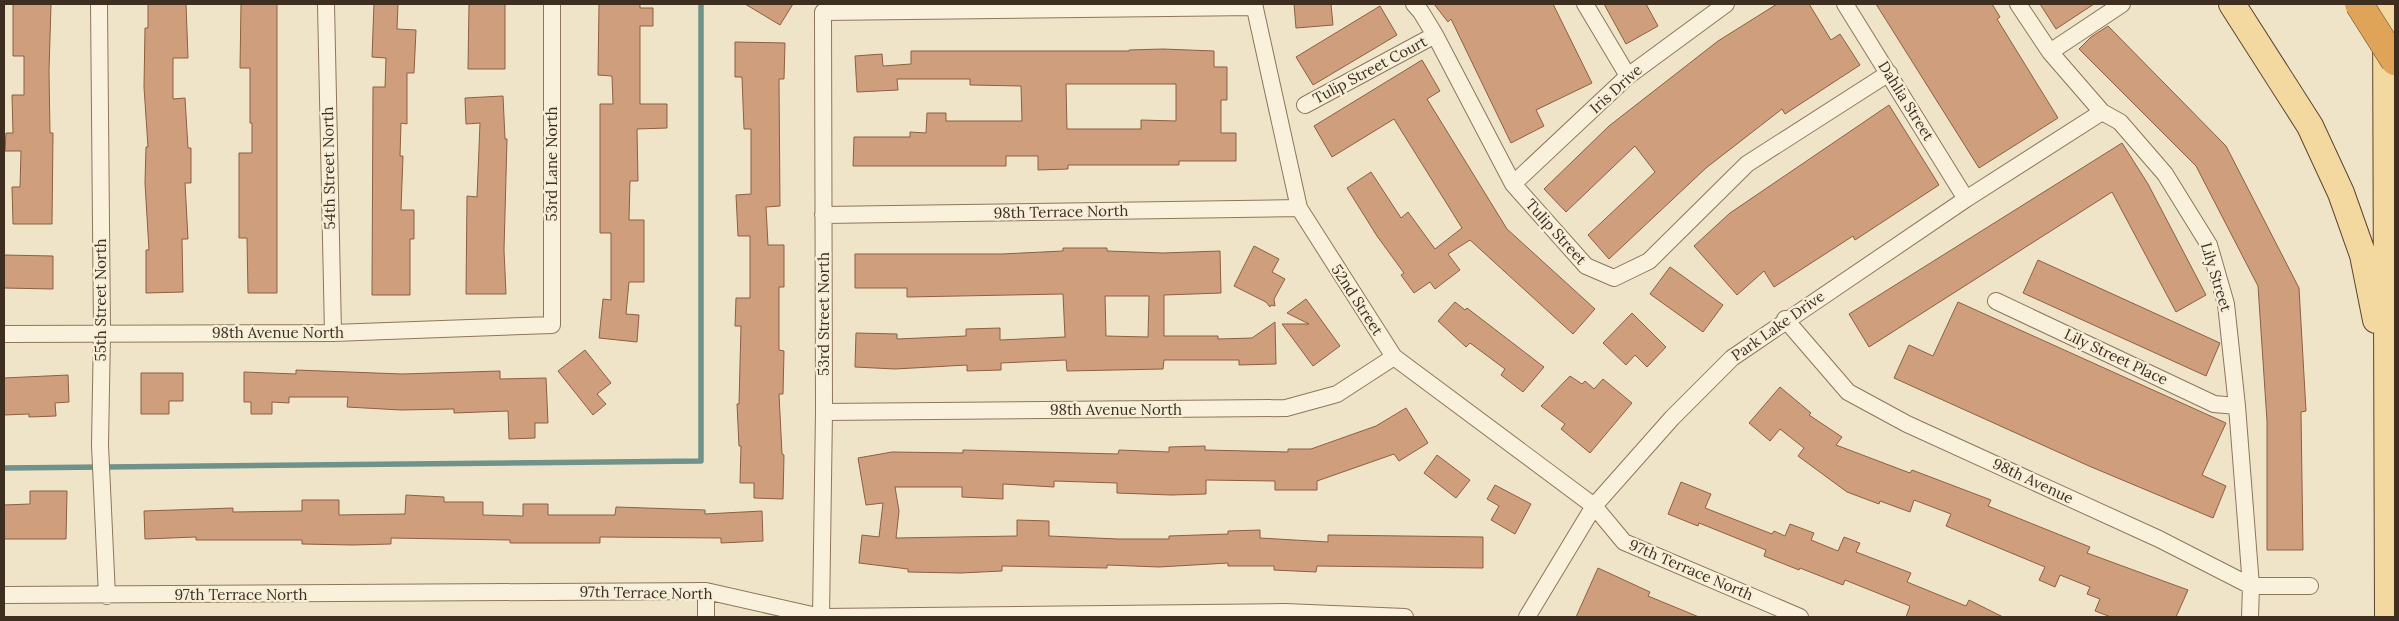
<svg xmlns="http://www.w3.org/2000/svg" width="2399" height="621" font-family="Lora,serif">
  <rect width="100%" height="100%" fill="#f0e4c8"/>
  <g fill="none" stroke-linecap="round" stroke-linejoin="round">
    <path stroke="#6f938a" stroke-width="5.5" d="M4,468L701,461V4"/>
  </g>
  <path fill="#cf9f7d" stroke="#8d5f41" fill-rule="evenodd" d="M13,4H51L49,71L50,133H53L52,224H13L12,187H20L21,151H5L6,133H13L12,95H24V56H13Z
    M148,4H186L188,58H173V99L185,98L188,148H191V183H185L188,239H182L183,292L146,293V250H149L145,183L146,147H148L144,87L145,28H148Z
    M241,4H277V293H248L247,238H239V153H252V123H250V68H240Z
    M374,4H398L397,29L416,30L414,73H407V124L401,123L400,156H403L401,210H414V239H410V295H372L373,87H385L386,58L372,57Z
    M469,4H505V69H468Z
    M599,4H640V8H653V26H640V104H667V128L637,129L638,181H630L629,220H644V282H629L626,314L639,315L637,342L599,338L603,299L611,300V233H600V104H613L612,76L598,75Z
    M745,4H793L780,25Z
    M1294,4H1331L1333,25L1296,28Z
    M1434,4H1553L1592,83L1536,110L1544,126L1511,143L1451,19L1448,22Z
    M1604,4H1646L1658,26L1626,44Z
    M1777,4H1809L1831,40L1840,34L1860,65L1785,114L1782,109L1706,168L1609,259L1588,235L1655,172L1635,146L1566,212L1544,189L1609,126L1718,41Z
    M1876,4H1992L2000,17L1997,19L2058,118L1979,168Z
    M2040,4H2094L2056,29Z
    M1380,6L1397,35L1313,85L1296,57Z
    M2108,26L2226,146L2299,288L2306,411L2301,412L2303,550H2267V421L2258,286L2196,166L2079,49L2091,37Z
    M735,42L785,43L784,79H779L780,206L766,207L768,245H784V287H779V350L784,351L783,394H779L782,454L784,455L783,499L754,498V483H740L741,446H739L737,404H739L741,326H735L736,298H750V236H738L736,195L751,194V129H744L742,77H735Z
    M1163,49L1214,51V67H1227V100H1221V133H1236V161H1179V165H1068V169L1038,170V156H1006V166H853L854,137H910V132L926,133L927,113H946V121H1022L1021,86L970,85V79H897L898,90L857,92L855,56L882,54L883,66L911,64V51H1129V50ZM1066,84H1176V121L1141,120V129H1067Z
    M1422,60L1440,91L1427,99L1507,229L1595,309L1573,334L1470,240L1448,254L1460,270L1435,289L1430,282L1414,293L1401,275L1404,273L1377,236L1347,188L1371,172L1401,218L1408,212L1435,249L1462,228L1394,119L1332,157L1314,126Z
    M503,96L505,139H507L504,250L506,294H466L467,196L477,197L480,123L466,124L465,98Z
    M1889,105L1939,185L1855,240L1853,236L1774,287L1764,271L1737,295L1694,246L1730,213Z
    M2122,143L2148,184L2206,295L2176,312L2112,192L1869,347L1849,314Z
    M1254,246L1279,259L1272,272L1285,279L1274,299L1275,306L1271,305L1270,307L1266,302L1234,286Z
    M1063,248H1107V251L1163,253L1220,251L1221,293L1164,295V336H1218V339L1252,338L1275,322L1276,364L1239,365V360H1164L1163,369L1067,371L1066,360L1001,363V370L967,371V365L895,369L855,367L856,333L897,334V339L966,336V329L1000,328V340L1065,337L1063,294L907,297V288H855V254H1002L1063,251ZM1105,296H1149L1148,337L1106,336Z
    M4,255L53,256V289L4,288Z
    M2038,260L2220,343L2206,376L2023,293Z
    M1670,267L1723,305L1703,332L1650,294Z
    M1306,299L1340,346L1313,366L1282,324H1309L1287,313Z
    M1455,302L1465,310L1467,308L1544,367L1523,392L1501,375L1505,369L1470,343L1466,347L1438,321Z
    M1958,302L2226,423L2202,475L2226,486L2213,518L2089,466L1894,378L1909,345L1933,356Z
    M1632,313L1666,347L1647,367L1635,355L1626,365L1603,343Z
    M585,350L611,383L597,394L606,404L593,415L558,371Z
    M296,370L402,374L500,371V379L546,378L548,423H535V438L509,439L508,411L454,413V409L401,410L347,407L348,397H289V403L272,402V414H251V402H244V372L296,374Z
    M141,373H183V401H169V414H141Z
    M68,375L69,402L55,403L56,416L29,417V414L4,415V378Z
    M1570,376L1582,384L1585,381L1594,389L1603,379L1632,403L1590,453L1561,429L1565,424L1541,406Z
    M1780,387L1811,413L1809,415L1842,437L1836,445L1910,473L1912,470L1991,500L1988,506L2090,547L2087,553L2188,590L2176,617H2111L2095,611L2100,599L2087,594L2090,587L2060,575L2055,587L2039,580L2045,567L1946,526L1951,514L1914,500L1910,512L1880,501L1879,504L1847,492L1798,456L1804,448L1780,429L1770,441L1749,423Z
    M1406,408L1428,443L1399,461L1394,454L1317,481V490H1275V481L1206,480V494L1171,495L1117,493V483L1054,481V487L1003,484V499L962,497V487H895L899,511L896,538L1017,536V520L1049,521V536L1118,539H1169V536L1228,534V531L1260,530V538L1328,542V535L1483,537V568L1317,566L1316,572L1274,570V566H1228V563L1159,567L1107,565V568L1002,566V571L961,573L908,572V569L859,563L862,535L879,537L883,503L866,505L858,458L892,452L963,453V450L1118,454L1119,450L1169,452V447L1205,446V450L1288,452V449H1311L1376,426Z
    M1437,455L1470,480L1456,498L1424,473Z
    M1681,482L1711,494L1705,508L1772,534L1774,531L1785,536L1790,524L1814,533L1811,540L1838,551L1844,537L1860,543L1856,552L1911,573L1907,582L1966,606L1969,600L2003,617H1906L1910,606L1845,580L1843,585L1800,568L1799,570L1764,556L1766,550L1699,523L1698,526L1668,514Z
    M1495,485L1531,504L1515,534L1491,520L1499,506L1487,499Z
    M30,491H67L66,539H4V505L30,504Z
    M406,495L444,497V502H483V515L523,516V504H548V515H615L616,507L705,510V514L762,511L763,541L721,543V538L600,537V543H510V540L391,538V544L353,545L302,544V540H196V537L145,539L144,511L233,508V512L302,511V500H339V515L405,514Z
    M1598,568L1650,592L1648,596L1699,617H1576Z"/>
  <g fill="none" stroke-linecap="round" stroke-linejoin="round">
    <defs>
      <path id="minor" d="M99,4L102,332L100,445L107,596
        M326,4L333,333
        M1254,4L1299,208L1394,357L1594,506L1624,542L1800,617
        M1414,4L1421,12L1435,35L1513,184L1586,266L1614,278L1649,261L1747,164L1889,73
        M1585,4L1628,76
        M1845,4L1966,199
        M2018,4L2050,52L2102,112L2120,122L2165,174L2209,245L2226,304L2237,406L2251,586L2250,617
        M2050,52L2122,4
        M1305,105L1435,35
        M1513,184L1628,76L1726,4
        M823,215L1299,208
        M1996,301L2214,404L2237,406
        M1785,319L1848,392L1907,424L2159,539L2251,586H2310
        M4,334L333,333L552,325V4
        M824,412L1286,408L1337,394L1394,357
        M706,591V617
        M4,595L706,591L821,617L1285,612L1405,617
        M821,617L824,412L823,12L1254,7
        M1527,617L1594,506L1672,418L1732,358L1966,199L2102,112"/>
      <path id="primary" d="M2232,4L2310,126L2341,193L2363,255L2376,320
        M2386,4L2388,617"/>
    </defs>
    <use href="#minor" stroke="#8d765c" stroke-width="18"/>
    <use href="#primary" stroke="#5b4430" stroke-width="28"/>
    <use href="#minor" stroke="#faf1dc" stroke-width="16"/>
    <use href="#primary" stroke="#f3d9a0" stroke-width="26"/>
    <defs>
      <path id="motorway-bridge" d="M2359,4L2395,61"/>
    </defs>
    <use href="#motorway-bridge" stroke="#5b4430" stroke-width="29" stroke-linecap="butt"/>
    <use href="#motorway-bridge" stroke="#e0a458" stroke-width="28"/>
  </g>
  <g text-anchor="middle" stroke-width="4.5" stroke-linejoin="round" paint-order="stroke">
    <g font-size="15" fill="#3d2e20" stroke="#f7eed8">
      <text transform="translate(1370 70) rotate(-28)" y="5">Tulip Street Court</text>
      <text transform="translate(1616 89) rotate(-42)" y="5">Iris Drive</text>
      <text transform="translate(1906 101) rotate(58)" y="5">Dahlia Street</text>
      <text transform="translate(552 164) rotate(-90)" y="5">53rd Lane North</text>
      <text transform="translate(329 168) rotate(-91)" y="5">54th Street North</text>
      <text transform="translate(1061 212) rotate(-1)" y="5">98th Terrace North</text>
      <text transform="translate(1556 232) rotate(48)" y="5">Tulip Street</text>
      <text transform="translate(2216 277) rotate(73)" y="5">Lily Street</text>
      <text transform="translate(101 300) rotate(-90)" y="5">55th Street North</text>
      <text transform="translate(1357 300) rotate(57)" y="5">52nd Street</text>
      <text transform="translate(824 314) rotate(-90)" y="5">53rd Street North</text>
      <text transform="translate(1778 326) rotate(-35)" y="5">Park Lake Drive</text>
      <text x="278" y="338">98th Avenue North</text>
      <text transform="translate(2116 357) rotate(25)" y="5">Lily Street Place</text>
      <text x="1116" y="415">98th Avenue North</text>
      <text transform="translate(2033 481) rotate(25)" y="5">98th Avenue</text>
      <text transform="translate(1691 570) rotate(23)" y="5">97th Terrace North</text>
      <text transform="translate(646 593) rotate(1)" y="5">97th Terrace North</text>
      <text x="241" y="600">97th Terrace North</text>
    </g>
  </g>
  <rect width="2399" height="621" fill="none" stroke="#3d2e20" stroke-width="10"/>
</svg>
